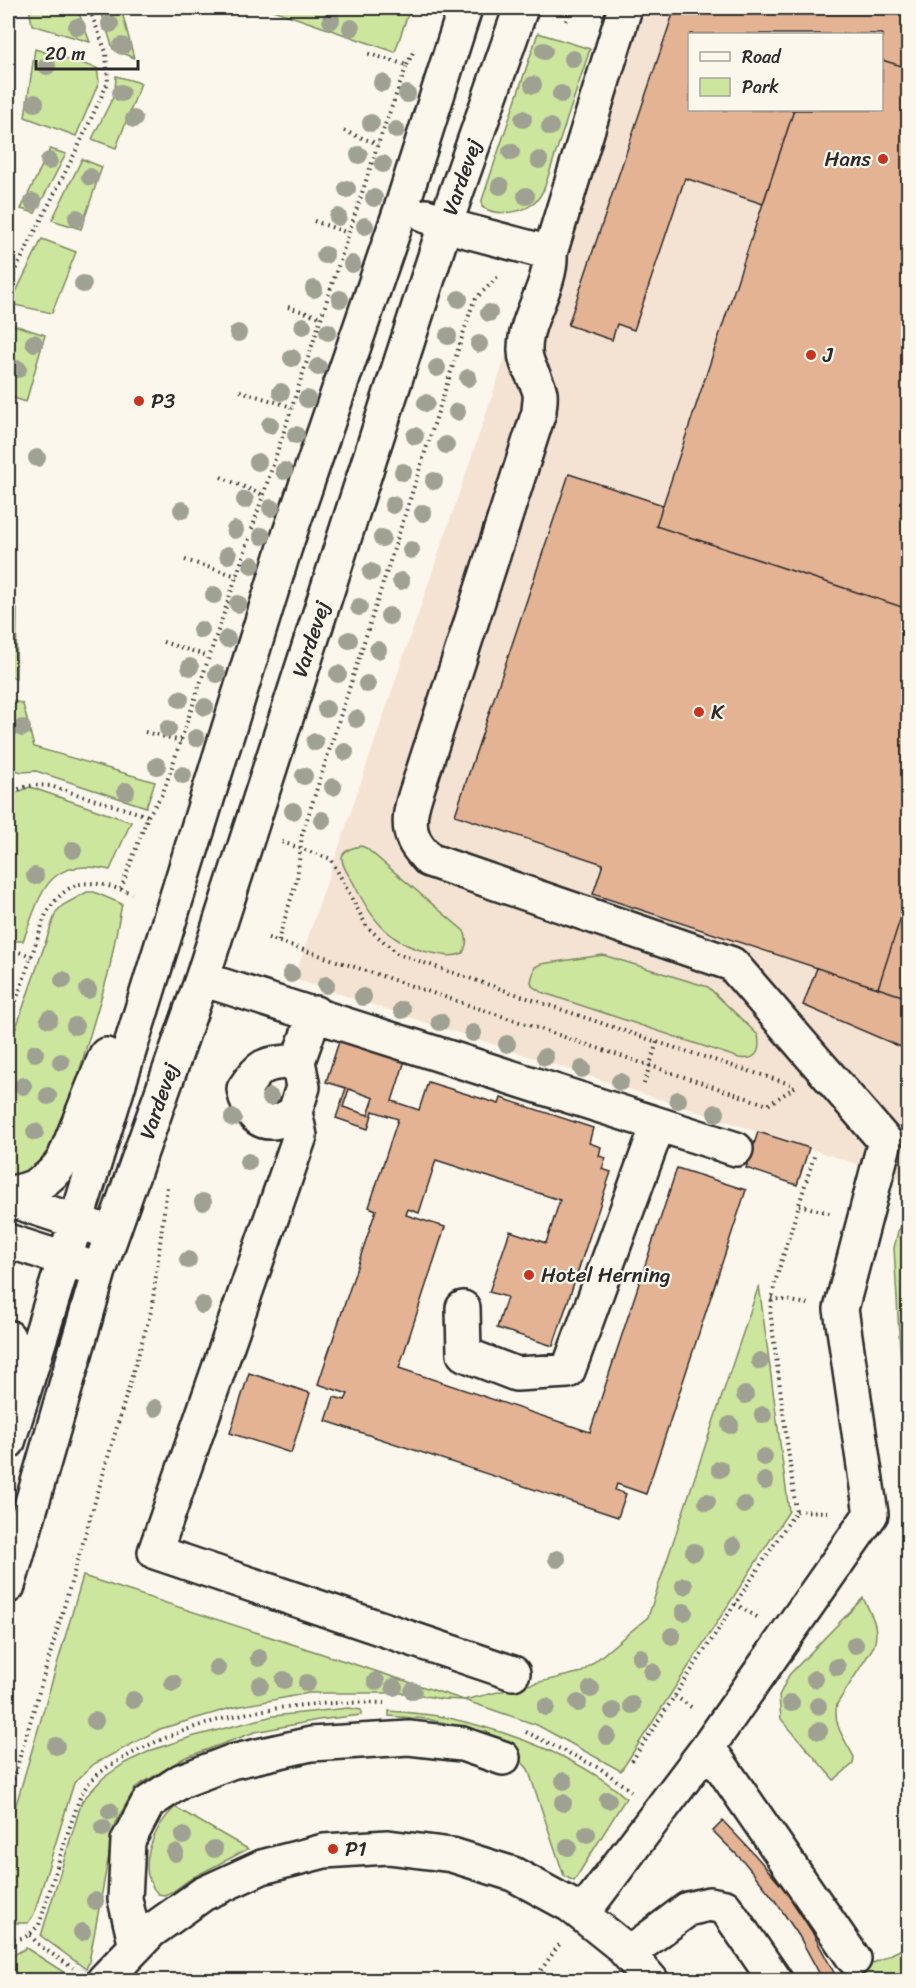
<svg xmlns="http://www.w3.org/2000/svg" width="916" height="1988" font-family="Sriracha,sans-serif">
  <rect width="100%" height="100%" fill="#fbf7ec"/>
  <filter id="ink" filterUnits="userSpaceOnUse"><feTurbulence type="fractalNoise" baseFrequency=".0167" numOctaves="2"/><feDisplacementMap in="SourceGraphic" scale="12" xChannelSelector="R" yChannelSelector="G"/><feConvolveMatrix kernelMatrix="1 2 1 2 8 2 1 2 1" color-interpolation-filters="sRGB"/></filter>
  <g filter="url(#ink)">
    <path fill="#f4e3d2" fill-rule="evenodd" d="M624,8H908V1181L294,979ZM690,34H882V110H690Z"/>
    <path fill="#cce69d" stroke="#7c8864" stroke-width="1.5" d="M29,8H77L90,42L32,25Z
      M100,8H121L134,58L113,49Z
      M267,8H410L395,52Z
      M538,33L590,49L544,189C541,194 538,201 533,204C519,214 496,216 482,207V200Z
      M35,49L97,68L99,82L76,136L25,117Z
      M116,76L141,83L116,148L92,139L115,93Z
      M50,149L66,154L35,213L21,209Z
      M82,159L102,167L81,229L52,220Z
      M42,239L76,252L52,313L10,304Z
      M8,323L45,335L26,402L8,396Z
      M8,605L17,609L16,678L8,676Z
      M8,699L23,704L34,747L155,782L146,807L36,771L22,772L8,768Z
      M30,787L131,822L110,870C47,856 42,891 23,941H8V803L15,793Z
      M361,846L366,848L464,931C468,940 467,944 463,953C453,958 442,955 432,953C390,945 371,919 353,882C349,876 341,865 342,857C344,849 355,847 361,846Z
      M87,892H94L122,904L109,971L58,1143L35,1171L8,1180V1051L56,912L63,905Z
      M603,955L708,987L758,1035C761,1051 757,1061 739,1058L541,992L532,986L531,981L535,967L541,964Z
      M908,1217V1430L904,1419L894,1248L898,1231Z
      M759,1285L789,1511L621,1771L537,1725L464,1700L441,1699L411,1693H309L231,1708L160,1729L94,1764L74,1783L34,1914L28,1923H8V1832L83,1576L464,1700L582,1672L648,1617Z
      M863,1598C871,1614 880,1627 874,1646L837,1704C832,1724 845,1740 854,1757L853,1764L834,1780L781,1719L779,1696L789,1675Z
      M348,1708L361,1710V1715L318,1720L255,1732L184,1758L136,1787L115,1823L89,1962L86,1969L41,1936L82,1801L103,1778L125,1763L152,1750L191,1737L273,1716Z
      M389,1711C411,1713 435,1714 457,1720C513,1733 583,1759 626,1798L574,1881L564,1876L528,1769L511,1750L487,1732L427,1719L389,1716Z
      M175,1807L248,1849L192,1878L172,1892L164,1895L158,1894C134,1869 154,1827 175,1807Z
      M908,1946V1980H856L862,1970L867,1966Z
      M26,1948L76,1980H8V1954L14,1955Z"/>
    <path fill="#e3b394" stroke="#2b2b2b" stroke-width="1.5" fill-rule="evenodd" d="M675,8H908V68L882,60V34H690V110H794L763,204L685,178L634,330L617,324L612,340L568,325Z
      M882,60L908,68V609L656,526L794,110H882Z
      M569,474L663,505L656,526L908,609V895L878,988L593,894L603,864L455,815Z
      M908,895V998L878,988Z
      M817,968L908,998V1050L803,1005Z
      M344,1026L409,1048L392,1101L419,1110L428,1082L499,1104L501,1098L593,1128L589,1143L601,1147L599,1156L606,1158L602,1169L611,1172L553,1346L497,1328L507,1297L489,1292L510,1231L546,1243L560,1200L436,1160L419,1213L408,1209L406,1215L445,1227L399,1368L590,1432L677,1168L746,1190L646,1494L617,1484L615,1490L626,1494L618,1517L326,1421L334,1397L345,1400L348,1394L318,1384L376,1210L369,1207L398,1119L373,1111L368,1129L336,1118L346,1088L326,1082ZM349,1089L374,1098L368,1115L343,1107Z
      M758,1132L809,1148L797,1185L746,1168Z
      M249,1373L310,1393L291,1453L230,1433Z
      M723,1821L755,1855L785,1890L811,1930L838,1980H823L799,1936L774,1899L745,1863L713,1831Z"/>
    <g fill="none" stroke-linecap="round" stroke-linejoin="round">
      <defs>
        <path id="minor" d="M426,216L446,222L463,230L550,253L625,8
          M550,253C552,286 525,317 525,349C524,365 537,378 540,393C541,399 539,406 539,412L420,781C414,799 405,821 414,840C417,847 424,854 429,860L732,964L885,1141L841,1309L871,1514L708,1747L854,1959
          M202,979L736,1149
          M315,1013L298,1061L303,1087L295,1112L300,1136L155,1552L513,1673
          M295,1112C290,1115 284,1120 278,1121C255,1127 247,1106 244,1089C262,1061 267,1064 298,1061
          M8,1193C33,1191 50,1180 64,1159L106,1055
          M8,1199L96,1228
          M8,1241L83,1265
          M463,1308L464,1354L516,1374L568,1371L658,1125
          M8,1337L13,1380L12,1398
          M8,1442L285,547L401,209L465,8
          M8,1586L99,1271L202,979L446,222L521,8
          M582,1914L708,1747
          M136,1947L125,1899L128,1841L148,1803L181,1781L231,1762L311,1744L409,1738L462,1744L503,1758
          M628,1954L688,1909L709,1904L725,1907L775,1980
          M104,1980L151,1931L203,1894L262,1867L324,1851L388,1847L452,1855L513,1874L570,1905L620,1945L651,1980"/>
      </defs>
      <use href="#minor" stroke="#2b2b2b" stroke-width="38"/>
      <path stroke="#2b2b2b" stroke-width="4" stroke-dasharray="1.5 4.5" stroke-linecap="butt" d="M566,21L570,8
        M407,65L413,52
        M344,131L378,144
        M314,221L348,233
        M8,285L79,145L108,82L106,52L89,8
        M288,307L320,317
        M240,391L292,407
        M221,477L263,495
        M252,529L378,144L407,65L366,53
        M185,560L237,576
        M163,642L208,656
        M145,732L181,741
        M8,782L17,789
        M8,795C22,786 33,784 50,786L148,816
        M282,842L331,859L367,927L398,954L657,1042L790,1084
        M121,889L148,816L163,793L249,539
        M268,938L768,1105L795,1087
        M278,941L297,879L302,835L474,300L500,275
        M8,949L32,956
        M8,1024L46,914C71,874 91,880 132,893
        M644,1084L657,1042
        M799,1205L833,1214
        M771,1298L809,1304
        M796,1511L831,1512
        M735,1604L757,1617
        M675,1696L694,1709
        M526,1732L601,1769L631,1791
        M632,1761L796,1511L770,1310L775,1282L815,1153
        M8,1797L152,1308L167,1187
        M30,1935L40,1946L73,1968
        M8,1938C25,1940 27,1937 39,1925C51,1888 61,1851 74,1815C77,1807 79,1797 84,1790C94,1773 114,1763 131,1754C208,1713 297,1700 384,1703
        M534,1980L561,1942"/>
      <use href="#minor" stroke="#fbf7ec" stroke-width="33"/>
    </g>
    <g fill="#9fa192">
      <circle cx="331" cy="20" r="9"/>
      <circle cx="110" cy="24" r="9"/>
      <circle cx="77" cy="27" r="9"/>
      <circle cx="351" cy="28" r="9"/>
      <circle cx="122" cy="46" r="9"/>
      <circle cx="544" cy="51" r="9"/>
      <circle cx="573" cy="59" r="9"/>
      <circle cx="47" cy="66" r="9"/>
      <circle cx="382" cy="83" r="9"/>
      <circle cx="533" cy="85" r="9"/>
      <circle cx="121" cy="93" r="9"/>
      <circle cx="407" cy="94" r="9"/>
      <circle cx="561" cy="94" r="9"/>
      <circle cx="35" cy="103" r="9"/>
      <circle cx="134" cy="119" r="9"/>
      <circle cx="523" cy="119" r="9"/>
      <circle cx="371" cy="123" r="9"/>
      <circle cx="550" cy="127" r="9"/>
      <circle cx="396" cy="130" r="9"/>
      <circle cx="511" cy="152" r="9"/>
      <circle cx="359" cy="155" r="9"/>
      <circle cx="539" cy="160" r="9"/>
      <circle cx="49" cy="161" r="9"/>
      <circle cx="383" cy="164" r="9"/>
      <circle cx="90" cy="177" r="9"/>
      <circle cx="500" cy="186" r="9"/>
      <circle cx="347" cy="189" r="9"/>
      <circle cx="526" cy="196" r="9"/>
      <circle cx="374" cy="198" r="9"/>
      <circle cx="33" cy="202" r="9"/>
      <circle cx="338" cy="217" r="9"/>
      <circle cx="77" cy="218" r="9"/>
      <circle cx="365" cy="226" r="9"/>
      <circle cx="325" cy="255" r="9"/>
      <circle cx="352" cy="264" r="9"/>
      <circle cx="83" cy="284" r="9"/>
      <circle cx="314" cy="289" r="9"/>
      <circle cx="340" cy="299" r="9"/>
      <circle cx="459" cy="299" r="9"/>
      <circle cx="489" cy="313" r="9"/>
      <circle cx="303" cy="326" r="9"/>
      <circle cx="328" cy="332" r="9"/>
      <circle cx="238" cy="333" r="9"/>
      <circle cx="448" cy="336" r="9"/>
      <circle cx="34" cy="343" r="9"/>
      <circle cx="479" cy="344" r="9"/>
      <circle cx="292" cy="358" r="9"/>
      <circle cx="318" cy="367" r="9"/>
      <circle cx="437" cy="368" r="9"/>
      <circle cx="18" cy="369" r="9"/>
      <circle cx="468" cy="378" r="9"/>
      <circle cx="281" cy="392" r="9"/>
      <circle cx="307" cy="399" r="9"/>
      <circle cx="426" cy="403" r="9"/>
      <circle cx="457" cy="412" r="9"/>
      <circle cx="270" cy="425" r="9"/>
      <circle cx="296" cy="435" r="9"/>
      <circle cx="415" cy="436" r="9"/>
      <circle cx="446" cy="445" r="9"/>
      <circle cx="37" cy="458" r="9"/>
      <circle cx="258" cy="462" r="9"/>
      <circle cx="284" cy="471" r="9"/>
      <circle cx="403" cy="472" r="9"/>
      <circle cx="434" cy="481" r="9"/>
      <circle cx="245" cy="500" r="9"/>
      <circle cx="393" cy="505" r="9"/>
      <circle cx="271" cy="508" r="9"/>
      <circle cx="182" cy="510" r="9"/>
      <circle cx="423" cy="513" r="9"/>
      <circle cx="235" cy="530" r="9"/>
      <circle cx="262" cy="536" r="9"/>
      <circle cx="382" cy="538" r="9"/>
      <circle cx="411" cy="550" r="9"/>
      <circle cx="228" cy="555" r="9"/>
      <circle cx="252" cy="565" r="9"/>
      <circle cx="371" cy="572" r="9"/>
      <circle cx="401" cy="581" r="9"/>
      <circle cx="214" cy="595" r="9"/>
      <circle cx="238" cy="604" r="9"/>
      <circle cx="359" cy="607" r="9"/>
      <circle cx="389" cy="616" r="9"/>
      <circle cx="201" cy="630" r="9"/>
      <circle cx="227" cy="639" r="9"/>
      <circle cx="349" cy="640" r="9"/>
      <circle cx="378" cy="650" r="9"/>
      <circle cx="190" cy="667" r="9"/>
      <circle cx="217" cy="674" r="9"/>
      <circle cx="338" cy="674" r="9"/>
      <circle cx="367" cy="684" r="9"/>
      <circle cx="180" cy="699" r="9"/>
      <circle cx="205" cy="707" r="9"/>
      <circle cx="326" cy="709" r="9"/>
      <circle cx="356" cy="719" r="9"/>
      <circle cx="22" cy="728" r="9"/>
      <circle cx="168" cy="729" r="9"/>
      <circle cx="196" cy="738" r="9"/>
      <circle cx="315" cy="742" r="9"/>
      <circle cx="345" cy="752" r="9"/>
      <circle cx="157" cy="766" r="9"/>
      <circle cx="183" cy="775" r="9"/>
      <circle cx="304" cy="776" r="9"/>
      <circle cx="333" cy="787" r="9"/>
      <circle cx="126" cy="791" r="9"/>
      <circle cx="293" cy="811" r="9"/>
      <circle cx="322" cy="820" r="9"/>
      <circle cx="73" cy="850" r="9"/>
      <circle cx="35" cy="876" r="9"/>
      <circle cx="291" cy="974" r="9"/>
      <circle cx="63" cy="980" r="9"/>
      <circle cx="326" cy="985" r="9"/>
      <circle cx="88" cy="990" r="9"/>
      <circle cx="363" cy="997" r="9"/>
      <circle cx="402" cy="1010" r="9"/>
      <circle cx="49" cy="1019" r="9"/>
      <circle cx="440" cy="1022" r="9"/>
      <circle cx="75" cy="1026" r="9"/>
      <circle cx="473" cy="1033" r="9"/>
      <circle cx="507" cy="1044" r="9"/>
      <circle cx="35" cy="1053" r="9"/>
      <circle cx="545" cy="1057" r="9"/>
      <circle cx="61" cy="1062" r="9"/>
      <circle cx="582" cy="1069" r="9"/>
      <circle cx="620" cy="1082" r="9"/>
      <circle cx="23" cy="1086" r="9"/>
      <circle cx="48" cy="1096" r="9"/>
      <circle cx="270" cy="1097" r="9"/>
      <circle cx="678" cy="1100" r="9"/>
      <circle cx="716" cy="1113" r="9"/>
      <circle cx="233" cy="1118" r="9"/>
      <circle cx="35" cy="1132" r="9"/>
      <circle cx="248" cy="1162" r="9"/>
      <circle cx="203" cy="1202" r="9"/>
      <circle cx="188" cy="1260" r="9"/>
      <circle cx="202" cy="1305" r="9"/>
      <circle cx="760" cy="1361" r="9"/>
      <circle cx="745" cy="1395" r="9"/>
      <circle cx="155" cy="1408" r="9"/>
      <circle cx="763" cy="1415" r="9"/>
      <circle cx="730" cy="1425" r="9"/>
      <circle cx="764" cy="1457" r="9"/>
      <circle cx="720" cy="1469" r="9"/>
      <circle cx="765" cy="1481" r="9"/>
      <circle cx="707" cy="1502" r="9"/>
      <circle cx="744" cy="1505" r="9"/>
      <circle cx="733" cy="1546" r="9"/>
      <circle cx="694" cy="1552" r="9"/>
      <circle cx="557" cy="1559" r="9"/>
      <circle cx="684" cy="1586" r="9"/>
      <circle cx="684" cy="1612" r="9"/>
      <circle cx="672" cy="1636" r="9"/>
      <circle cx="855" cy="1645" r="9"/>
      <circle cx="640" cy="1657" r="9"/>
      <circle cx="259" cy="1658" r="9"/>
      <circle cx="837" cy="1667" r="9"/>
      <circle cx="217" cy="1668" r="9"/>
      <circle cx="652" cy="1672" r="9"/>
      <circle cx="815" cy="1679" r="9"/>
      <circle cx="284" cy="1680" r="9"/>
      <circle cx="376" cy="1681" r="9"/>
      <circle cx="173" cy="1683" r="9"/>
      <circle cx="307" cy="1683" r="9"/>
      <circle cx="260" cy="1685" r="9"/>
      <circle cx="394" cy="1687" r="9"/>
      <circle cx="591" cy="1689" r="9"/>
      <circle cx="413" cy="1691" r="9"/>
      <circle cx="133" cy="1700" r="9"/>
      <circle cx="578" cy="1703" r="9"/>
      <circle cx="791" cy="1703" r="9"/>
      <circle cx="632" cy="1705" r="9"/>
      <circle cx="818" cy="1706" r="9"/>
      <circle cx="546" cy="1707" r="9"/>
      <circle cx="613" cy="1711" r="9"/>
      <circle cx="95" cy="1721" r="9"/>
      <circle cx="819" cy="1731" r="9"/>
      <circle cx="607" cy="1736" r="9"/>
      <circle cx="56" cy="1746" r="9"/>
      <circle cx="564" cy="1781" r="9"/>
      <circle cx="608" cy="1800" r="9"/>
      <circle cx="563" cy="1803" r="9"/>
      <circle cx="110" cy="1811" r="9"/>
      <circle cx="103" cy="1828" r="9"/>
      <circle cx="587" cy="1834" r="9"/>
      <circle cx="183" cy="1836" r="9"/>
      <circle cx="568" cy="1847" r="9"/>
      <circle cx="214" cy="1849" r="9"/>
      <circle cx="175" cy="1853" r="9"/>
      <circle cx="95" cy="1901" r="9"/>
      <circle cx="82" cy="1932" r="9"/>
    </g>
  </g>
  <g fill="#c8321e" stroke="#fbf7ec" stroke-width="2">
    <circle cx="883" cy="159" r="6"/>
    <circle cx="811" cy="355" r="6"/>
    <circle cx="139" cy="401" r="6"/>
    <circle cx="699" cy="712" r="6"/>
    <circle cx="529" cy="1275" r="6"/>
    <circle cx="333" cy="1849" r="6"/>
  </g>
  <g text-anchor="middle" stroke-width="4.5" stroke-linejoin="round" paint-order="stroke">
    <g font-size="21" fill="#2b2b2b" stroke="#fbf7ec" text-anchor="start">
      <text x="871" y="166" text-anchor="end">Hans</text>
      <text x="823" y="362">J</text>
      <text x="151" y="408">P3</text>
      <text x="711" y="719">K</text>
      <text x="541" y="1282">Hotel Herning</text>
      <text x="345" y="1856">P1</text>
    </g>
    <g font-size="21" fill="#2b2b2b" stroke="#fbf7ec">
      <text transform="translate(462 177) rotate(-71)" y="7">Vardevej</text>
      <text transform="translate(311 639) rotate(-72)" y="7">Vardevej</text>
      <text transform="translate(159 1101) rotate(-71)" y="7">Vardevej</text>
    </g>
  </g>
  <rect width="916" height="1988" fill="none" stroke="#fbf7ec" stroke-width="30"/>
  <rect x="15" y="15" width="886" height="1958" fill="none" stroke="#2b2b2b" stroke-width="2" filter="url(#ink)"/>
  <rect x="688" y="33" width="195" height="78" fill="#fbf7ec" stroke="#a8a59f" stroke-width="1.5"/>
  <rect x="700" y="52" width="30" height="9" fill="#fbf7ec" stroke="#a8a59f" stroke-width="1.5"/>
  <text x="742" y="63" font-size="18" fill="#2b2b2b">Road</text>
  <rect x="700" y="78" width="30" height="18" fill="#cce69d" stroke="#a8a59f" stroke-width="1.5"/>
  <text x="742" y="93" font-size="18" fill="#2b2b2b">Park</text>
  <path d="M36 60v9h102v-9" fill="none" stroke="#2b2b2b" stroke-width="3"/>
  <text x="45" y="60" font-size="18" fill="#2b2b2b" stroke="#fbf7ec" stroke-width="4.5" paint-order="stroke">20 m</text>
</svg>
